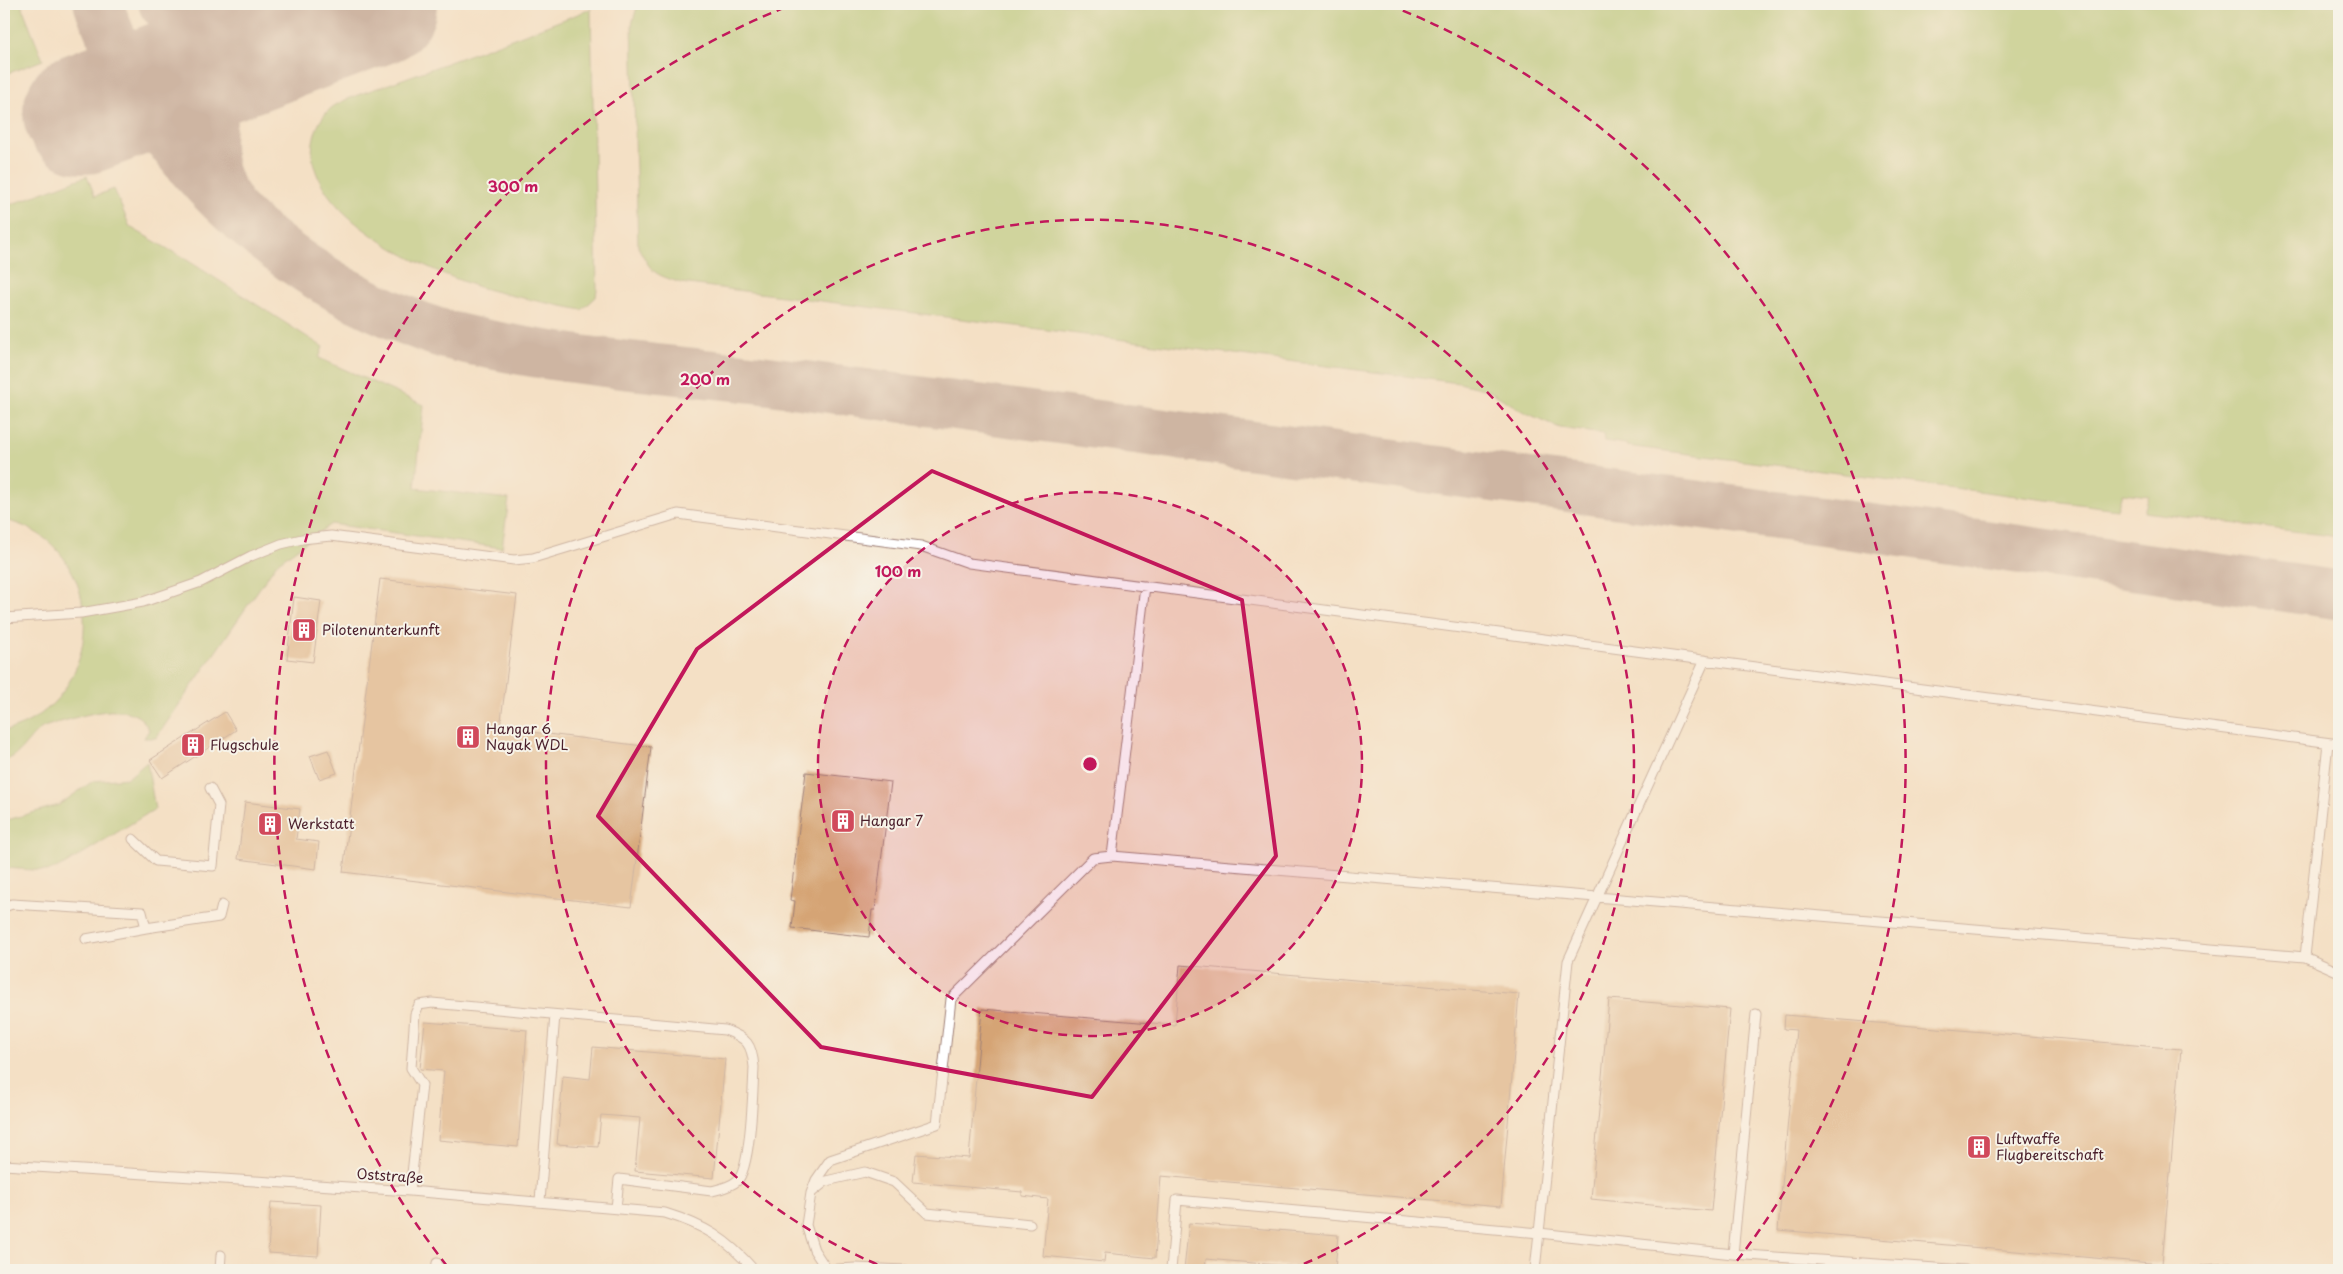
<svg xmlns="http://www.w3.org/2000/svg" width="2343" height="1274" font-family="'Playpen Sans',sans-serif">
  <rect width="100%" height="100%" fill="#f7f3e8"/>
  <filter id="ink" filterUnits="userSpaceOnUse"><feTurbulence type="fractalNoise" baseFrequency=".02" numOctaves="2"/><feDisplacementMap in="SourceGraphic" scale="10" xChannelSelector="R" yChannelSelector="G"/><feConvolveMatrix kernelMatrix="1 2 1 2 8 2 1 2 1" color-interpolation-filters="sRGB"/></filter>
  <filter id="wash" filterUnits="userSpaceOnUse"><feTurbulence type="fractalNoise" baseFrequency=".0096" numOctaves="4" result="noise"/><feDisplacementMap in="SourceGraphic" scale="20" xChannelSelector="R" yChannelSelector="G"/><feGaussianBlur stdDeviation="1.12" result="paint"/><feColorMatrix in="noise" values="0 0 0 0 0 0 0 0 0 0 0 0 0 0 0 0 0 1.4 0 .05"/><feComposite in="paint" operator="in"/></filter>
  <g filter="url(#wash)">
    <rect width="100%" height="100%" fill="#f4e0c5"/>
    <path fill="#a4c56e" stroke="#77724c" d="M4,4H21L43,60L4,75Z
      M638,4H2339V537L2144,512L2149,496L2122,493L2117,509L1627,446L1626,444L1604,441L1603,434L1560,428L1524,412L1488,390L1459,383L681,283C652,273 653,274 638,247L632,24Z
      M591,9L597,289L596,297L582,310C548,303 513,297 479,287C424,269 325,223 313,161C310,143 316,122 330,109C342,98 383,87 400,80C464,57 528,33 591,9Z
      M87,176L95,196L114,189L130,227L187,260L323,347L319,358L424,405L415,488L509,499L502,548L331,524L277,563L156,738H144L149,730C136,698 88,714 64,721C57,723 48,725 42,728C29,736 19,759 4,760V731C110,705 112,543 4,520V207Z
      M147,762L155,809L64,865L48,871L4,868V821L59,805L93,781L128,778Z"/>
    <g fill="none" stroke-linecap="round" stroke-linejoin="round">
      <path stroke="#9f8078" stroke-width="49" d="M98,4C115,46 133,92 161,129C219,209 298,274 389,313C409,322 430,331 451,336C553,361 661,368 765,380L1862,527L2339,595
        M163,4C227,32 269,28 337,18
        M228,200C204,167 205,113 230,80C242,65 258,54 274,42"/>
      <path stroke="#9f8078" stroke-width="122" d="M84,113L376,4"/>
    </g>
    <g id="blocks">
      <path fill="#d5a474" d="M380,579L517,595L500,728L651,747L631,907L343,872Z
        M294,597L321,601L313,662L287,659Z
        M225,712L236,730L162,778L150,760Z
        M328,750L337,773L319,779L310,756Z
        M806,772L891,782L875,910H872L869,937L792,928L795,901L790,900Z
        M245,802L300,809L296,839L319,842L316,869L238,859Z
        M1180,965L1519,994L1501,1206L1161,1176L1155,1258L1105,1253L1104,1262L1043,1256L1048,1199L1022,1196V1192L913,1182L916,1154L969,1158L982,1009L1175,1025Z
        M1609,999L1730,1009L1711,1211L1591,1199Z
        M1785,1015L2181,1049L2162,1264L1778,1230L1796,1030L1784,1029Z
        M425,1022L527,1030L518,1147L438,1140L444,1071L420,1069Z
        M593,1047L725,1059L714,1178L635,1171L640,1118L601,1115L598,1147L557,1144L563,1076L590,1079Z
        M271,1202L321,1205L318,1256L268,1253Z
        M1189,1223L1338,1235L1335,1270L1206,1259L1205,1270H1184Z"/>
    </g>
  </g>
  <g filter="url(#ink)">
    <use href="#blocks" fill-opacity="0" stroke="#9f8078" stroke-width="1"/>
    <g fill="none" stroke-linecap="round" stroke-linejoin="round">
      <defs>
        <path id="service" d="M4,618L81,613L143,602L201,582L251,556L281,544L302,539L331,536L514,560L533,558L678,514L921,546L969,563L2339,744
          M2328,743L2305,957L2339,972
          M133,839L156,861L213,866L219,805L210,788
          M1112,856L1145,586
          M4,907L12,904L142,912L146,928L219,917L222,905
          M86,939L146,928
          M1756,1014L1733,1254L1965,1270
          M4,1165L410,1191L665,1213C704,1225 727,1239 754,1270
          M410,1191L422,1085L411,1068L415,1014L419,1005L432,1003L725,1030C747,1038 752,1044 754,1067C753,1089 751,1169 737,1181C730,1187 720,1189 712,1191L619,1179L616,1208
          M811,1193L826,1181L865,1172L894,1182L927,1213L1030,1224
          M540,1201L555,1015
          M220,1270L221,1255
          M436,1270L437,1263
          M824,1270L855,1268L906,1270
          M827,1270L814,1250L806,1225L811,1193L816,1180L830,1160L937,1124L951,999L1093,858L1112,856L2305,957
          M1171,1270L1177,1200L1539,1233L1733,1254
          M1535,1270L1568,961L1705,660
          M2204,1270L2230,1268L2250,1270"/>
      </defs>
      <use href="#service" stroke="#9f8078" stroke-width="11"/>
      <use href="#service" stroke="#fff" stroke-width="9"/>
    </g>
  </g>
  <path d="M0 0H2343V1274H0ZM932,471L1242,600L1276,856L1092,1097L821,1047L598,816L697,649Z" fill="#f4e0c5" fill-opacity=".55" fill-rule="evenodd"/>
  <path fill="none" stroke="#c2185b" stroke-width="4" stroke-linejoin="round" d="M932,471L1242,600L1276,856L1092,1097L821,1047L598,816L697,649Z"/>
  <circle cx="1090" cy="764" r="272" fill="#c2185b" fill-opacity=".12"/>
  <g fill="none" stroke="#c2185b" stroke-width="2.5" stroke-dasharray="9 6">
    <circle cx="1090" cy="764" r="272"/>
    <path d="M891 1270A544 544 0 1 1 1289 1270"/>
    <path d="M447 1266A816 816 0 0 1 791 5M1389 5A816 816 0 0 1 1733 1266"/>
  </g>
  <defs>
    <symbol id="building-square" viewBox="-11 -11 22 22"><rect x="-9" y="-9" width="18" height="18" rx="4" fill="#d1495b" stroke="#f7f3e8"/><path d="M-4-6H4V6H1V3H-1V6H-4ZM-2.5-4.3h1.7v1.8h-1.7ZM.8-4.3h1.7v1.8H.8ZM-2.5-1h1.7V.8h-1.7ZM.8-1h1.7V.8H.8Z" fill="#fff"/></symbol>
  </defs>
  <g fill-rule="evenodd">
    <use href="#building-square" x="290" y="616" width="28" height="28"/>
    <use href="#building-square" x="454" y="723" width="28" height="28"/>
    <use href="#building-square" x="179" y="731" width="28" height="28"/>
    <use href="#building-square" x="829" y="807" width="28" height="28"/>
    <use href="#building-square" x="256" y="810" width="28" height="28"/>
    <use href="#building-square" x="1965" y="1133" width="28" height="28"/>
  </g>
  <g text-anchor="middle" stroke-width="4" stroke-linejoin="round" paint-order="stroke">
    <g font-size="14" fill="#4a1f2b" stroke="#f7f3e8" text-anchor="start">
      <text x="322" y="635">Pilotenunterkunft</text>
      <text x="486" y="734">Hangar 6<tspan x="486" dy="16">Nayak WDL</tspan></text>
      <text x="210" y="750">Flugschule</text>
      <text x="860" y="826">Hangar 7</text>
      <text x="288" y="829">Werkstatt</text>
      <text x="1996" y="1144">Luftwaffe<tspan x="1996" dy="16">Flugbereitschaft</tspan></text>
    </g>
    <g font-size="14" fill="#4a1f2b" stroke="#f7f3e8">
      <text transform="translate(390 1176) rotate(4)" y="5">Oststraße</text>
    </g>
  </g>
  <circle cx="1090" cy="764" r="8" fill="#c2185b" stroke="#f7f3e8" stroke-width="2.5"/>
  <g font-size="15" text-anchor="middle" font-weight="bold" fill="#c2185b" stroke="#f7f3e8" stroke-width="4" stroke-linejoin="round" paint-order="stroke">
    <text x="513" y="192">300 m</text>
    <text x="705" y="385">200 m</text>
    <text x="898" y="577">100 m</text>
  </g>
  <rect width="2343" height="1274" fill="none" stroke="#f7f3e8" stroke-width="20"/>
</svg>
